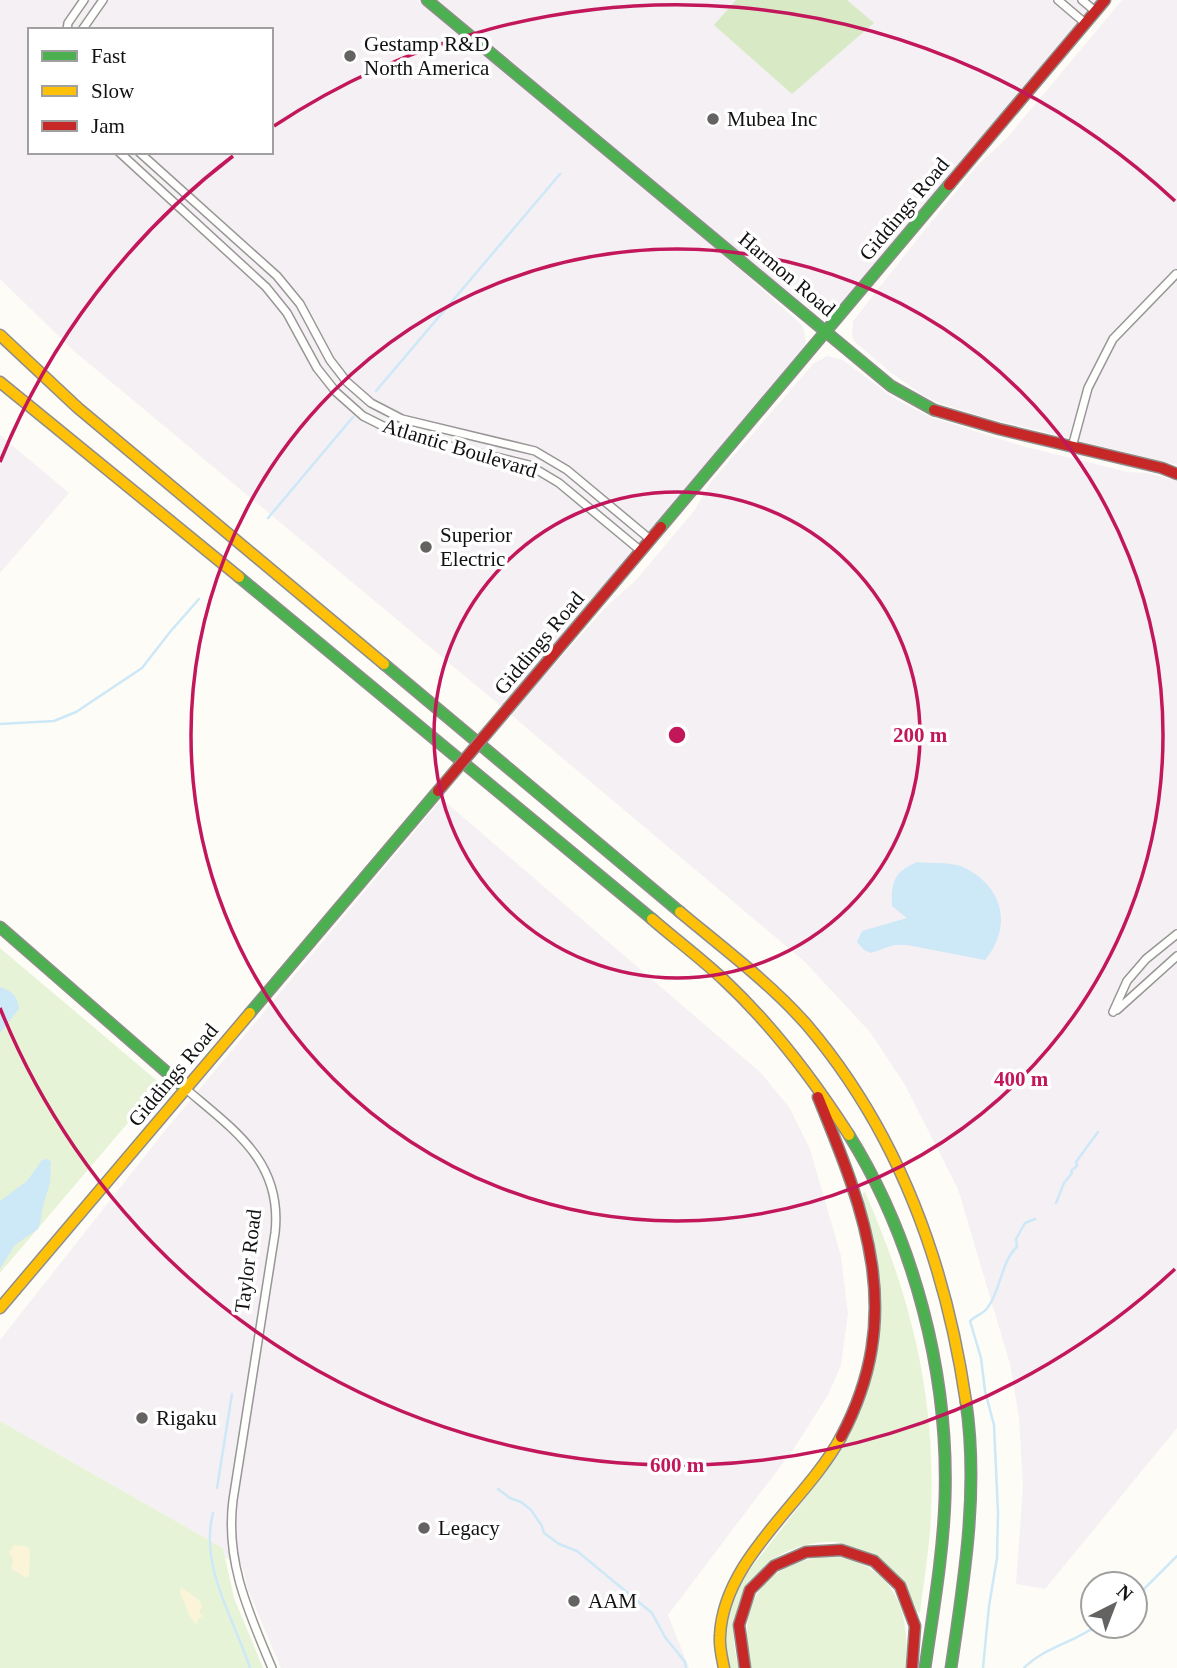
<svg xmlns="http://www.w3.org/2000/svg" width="1177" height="1668" font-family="'Times New Roman',serif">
  <rect width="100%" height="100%" fill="#fdfcf7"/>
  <path fill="#f5f0f3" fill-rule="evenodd" d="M0,0H417L708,241L803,326L806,341L804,347L618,573L502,707L74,351L0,279ZM30,30H271V152H30Z
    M438,0H1098L942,188L841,303L834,309L822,312L810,308L757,267Z
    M1122,0H1177V465L984,417L939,403L921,394L889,371L854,341L852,336L853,321L919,237L978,165L1006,139Z
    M827,356L843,360L892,397L930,417L1022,446L1128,472L1147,473L1177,481V1428L1045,1589L1016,1584L1023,1487L1019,1417L1010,1364L958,1189L905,1085L870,1032L804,961L510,714L608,605L636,580L694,511L711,482L813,364Z
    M0,435L69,493L0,573Z
    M442,799L761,1073L789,1107L810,1149L841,1256L848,1314L841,1365L828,1395L795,1447L668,1615L689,1668H281L248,1590L242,1565L225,1558L223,1548L0,1421V1340L167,1128Z"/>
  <path fill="#e7f3d7" d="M0,948L161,1084L0,1273Z
    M865,1192C911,1297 936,1396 931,1512C930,1546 924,1580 920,1613L917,1612L914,1603C898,1589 881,1575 865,1561C859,1556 852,1547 844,1544C832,1539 814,1543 802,1546C748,1561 722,1616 739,1668H729L723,1639L737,1586L825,1473L876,1353L863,1193Z
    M0,1421L223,1548L234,1598L263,1668H0Z
    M836,1556C895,1567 912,1613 905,1668H751C750,1657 747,1646 747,1635C746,1582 789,1557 836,1556Z"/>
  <path fill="#d8eac5" d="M736,0H847L874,23L792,94L714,25Z"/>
  <path fill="#fcf4d9" d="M14,1545L28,1547L30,1550L29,1575L27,1578L11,1569L13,1560L9,1552Z
    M181,1587L199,1600L202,1607L199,1612L203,1616L198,1619L197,1624C188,1620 185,1601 180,1592Z"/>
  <path fill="#cde8f7" d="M917,862C932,864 951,861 965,868C1003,887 1013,926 985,960L907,945H894L871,953L864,950L857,942L862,931L907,918L892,906C891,882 894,872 917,862Z
    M0,987C12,991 18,996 19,1009L0,1033Z
    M48,1159L51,1162L50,1183L43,1206L40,1224L38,1229L15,1245L0,1269V1201L27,1181L42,1160Z"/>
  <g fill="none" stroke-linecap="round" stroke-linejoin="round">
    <path stroke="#cde8f7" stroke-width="2.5" d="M376,391L560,174
      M268,518L353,417
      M0,724L54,721L76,712L142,668L170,632L199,599
      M1056,1203L1064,1183L1072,1173L1071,1171L1077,1166L1076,1162L1098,1132
      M217,1488L232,1394
      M498,1489L510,1498L521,1502L531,1510L542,1526L544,1533L559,1544L577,1551L652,1613L665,1637L685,1662L686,1668
      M213,1513C199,1566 234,1619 250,1668
      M1135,1598L1177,1556
      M983,1668L989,1606L997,1558L998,1513L994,1425L985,1391L981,1358L970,1321C976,1315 984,1314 988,1307C1001,1290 1001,1261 1017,1247L1016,1239L1025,1223L1035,1219
      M1024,1668C1043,1648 1073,1643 1096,1626"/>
    <defs>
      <path id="street" d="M1058,0L1085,23
        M1082,0L1095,11
        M67,30L68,23L84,0
        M82,30L103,0
        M119,152L266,287L287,313L317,368L336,392L363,416L397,433L529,465L559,483L641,551
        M139,152L277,276L300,304L330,360L347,382L371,403L402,419L535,451L567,470L651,540
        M1072,447L1088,388L1113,339L1176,274
        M1117,1010L1177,956
        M1113,1012L1127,981L1146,959L1177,934
        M186,1089C234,1130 283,1162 275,1233L233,1500C225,1562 249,1613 272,1668"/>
      <path id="fast" d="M427,0L891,386L934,410
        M661,527L949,185
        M239,577L652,919
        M384,664L680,912
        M0,927L186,1089
        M250,1013L438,791
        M849,1135C915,1241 949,1375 945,1499C943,1556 933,1612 925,1668
        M951,1668C964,1580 979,1491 966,1402"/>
      <path id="slow" d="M0,335L78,408L384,664
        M0,382L239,577
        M680,912C723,948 770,983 807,1025C898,1132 946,1265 966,1402
        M652,919C676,940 702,959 725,981C774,1027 813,1079 849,1135
        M0,1308L250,1013
        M724,1668C722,1658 719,1646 720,1636C723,1559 806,1502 841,1437"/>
      <path id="jam" d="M949,185L1105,0
        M934,410L999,429L1162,468L1177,474
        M509,707L661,527
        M818,1097C866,1214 906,1315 841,1437
        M745,1668L739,1625L750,1590L774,1566L806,1552L841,1550L874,1561L900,1586L915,1626L912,1668"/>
    </defs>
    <use href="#street" stroke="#979795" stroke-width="10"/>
    <use href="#fast" stroke="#8e8d8b" stroke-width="13"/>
    <use href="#slow" stroke="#8e8d8b" stroke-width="13"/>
    <use href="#jam" stroke="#8e8d8b" stroke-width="13"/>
    <use href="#street" stroke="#fffffe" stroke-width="7"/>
    <use href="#fast" stroke="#4caf50" stroke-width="10"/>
    <use href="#slow" stroke="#ffc107" stroke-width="10"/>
    <use href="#jam" stroke="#c62828" stroke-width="10"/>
    <defs>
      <path id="jam-bridge" d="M438,791L509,707"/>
    </defs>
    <use href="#jam-bridge" stroke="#8e8d8b" stroke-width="13" stroke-linecap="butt"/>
    <use href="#jam-bridge" stroke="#c62828" stroke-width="10"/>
  </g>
  <g fill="none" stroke="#c2185b" stroke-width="3.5">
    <circle cx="677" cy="735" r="243"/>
    <circle cx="677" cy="735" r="486"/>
    <path d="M1175 1269A730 730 0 0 1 0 1008M0 462A730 730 0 0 1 233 156M274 126A730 730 0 0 1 1175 201"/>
  </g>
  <g fill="#646362" stroke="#fff" stroke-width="2.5">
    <circle cx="350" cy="56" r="7"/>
    <circle cx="713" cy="119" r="7"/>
    <circle cx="426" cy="547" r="7"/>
    <circle cx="142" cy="1418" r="7"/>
    <circle cx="424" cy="1528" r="7"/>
    <circle cx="574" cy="1601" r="7"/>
  </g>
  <g text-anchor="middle" stroke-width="7" stroke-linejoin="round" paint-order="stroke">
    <g font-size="21" fill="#111" stroke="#fff" text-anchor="start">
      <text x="364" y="51">Gestamp R&amp;D<tspan x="364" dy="24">North America</tspan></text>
      <text x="727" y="126">Mubea Inc</text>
      <text x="440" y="542">Superior<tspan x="440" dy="24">Electric</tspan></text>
      <text x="156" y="1425">Rigaku</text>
      <text x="438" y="1535">Legacy</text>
      <text x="588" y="1608">AAM</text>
    </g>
    <g font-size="21" fill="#111" stroke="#fff">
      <text transform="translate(904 209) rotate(-50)" y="7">Giddings Road</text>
      <text transform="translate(787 274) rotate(40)" y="7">Harmon Road</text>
      <text transform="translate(460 448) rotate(17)" y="7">Atlantic Boulevard</text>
      <text transform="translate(539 643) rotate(-50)" y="7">Giddings Road</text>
      <text transform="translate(173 1075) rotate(-50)" y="7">Giddings Road</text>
      <text transform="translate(248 1261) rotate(-83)" y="7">Taylor Road</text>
    </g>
  </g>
  <circle cx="677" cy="735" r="10" fill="#c2185b" stroke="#fff" stroke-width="3.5"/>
  <g font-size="21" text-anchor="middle" font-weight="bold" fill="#c2185b" stroke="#fff" stroke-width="7" stroke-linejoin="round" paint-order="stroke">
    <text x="920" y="742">200 m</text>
    <text x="1021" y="1086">400 m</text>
    <text x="677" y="1472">600 m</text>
  </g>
  <rect x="28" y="28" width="245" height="126" fill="#ffffff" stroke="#a0a0a0" stroke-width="2"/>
  <rect x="42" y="51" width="35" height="10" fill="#4caf50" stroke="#a0a0a0" stroke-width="2"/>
  <text x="91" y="63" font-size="21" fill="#111111">Fast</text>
  <rect x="42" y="86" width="35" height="10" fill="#ffc107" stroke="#a0a0a0" stroke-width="2"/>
  <text x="91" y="98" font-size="21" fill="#111111">Slow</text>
  <rect x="42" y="121" width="35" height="10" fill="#c62828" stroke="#a0a0a0" stroke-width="2"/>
  <text x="91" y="133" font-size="21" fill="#111111">Jam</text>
  <g transform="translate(1114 1605) rotate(42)"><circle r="33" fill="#ffffff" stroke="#a0a0a0" stroke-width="2"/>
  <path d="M0-5L12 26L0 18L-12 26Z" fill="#646362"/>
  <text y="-10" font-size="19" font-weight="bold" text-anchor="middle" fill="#111111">N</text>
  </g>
</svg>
